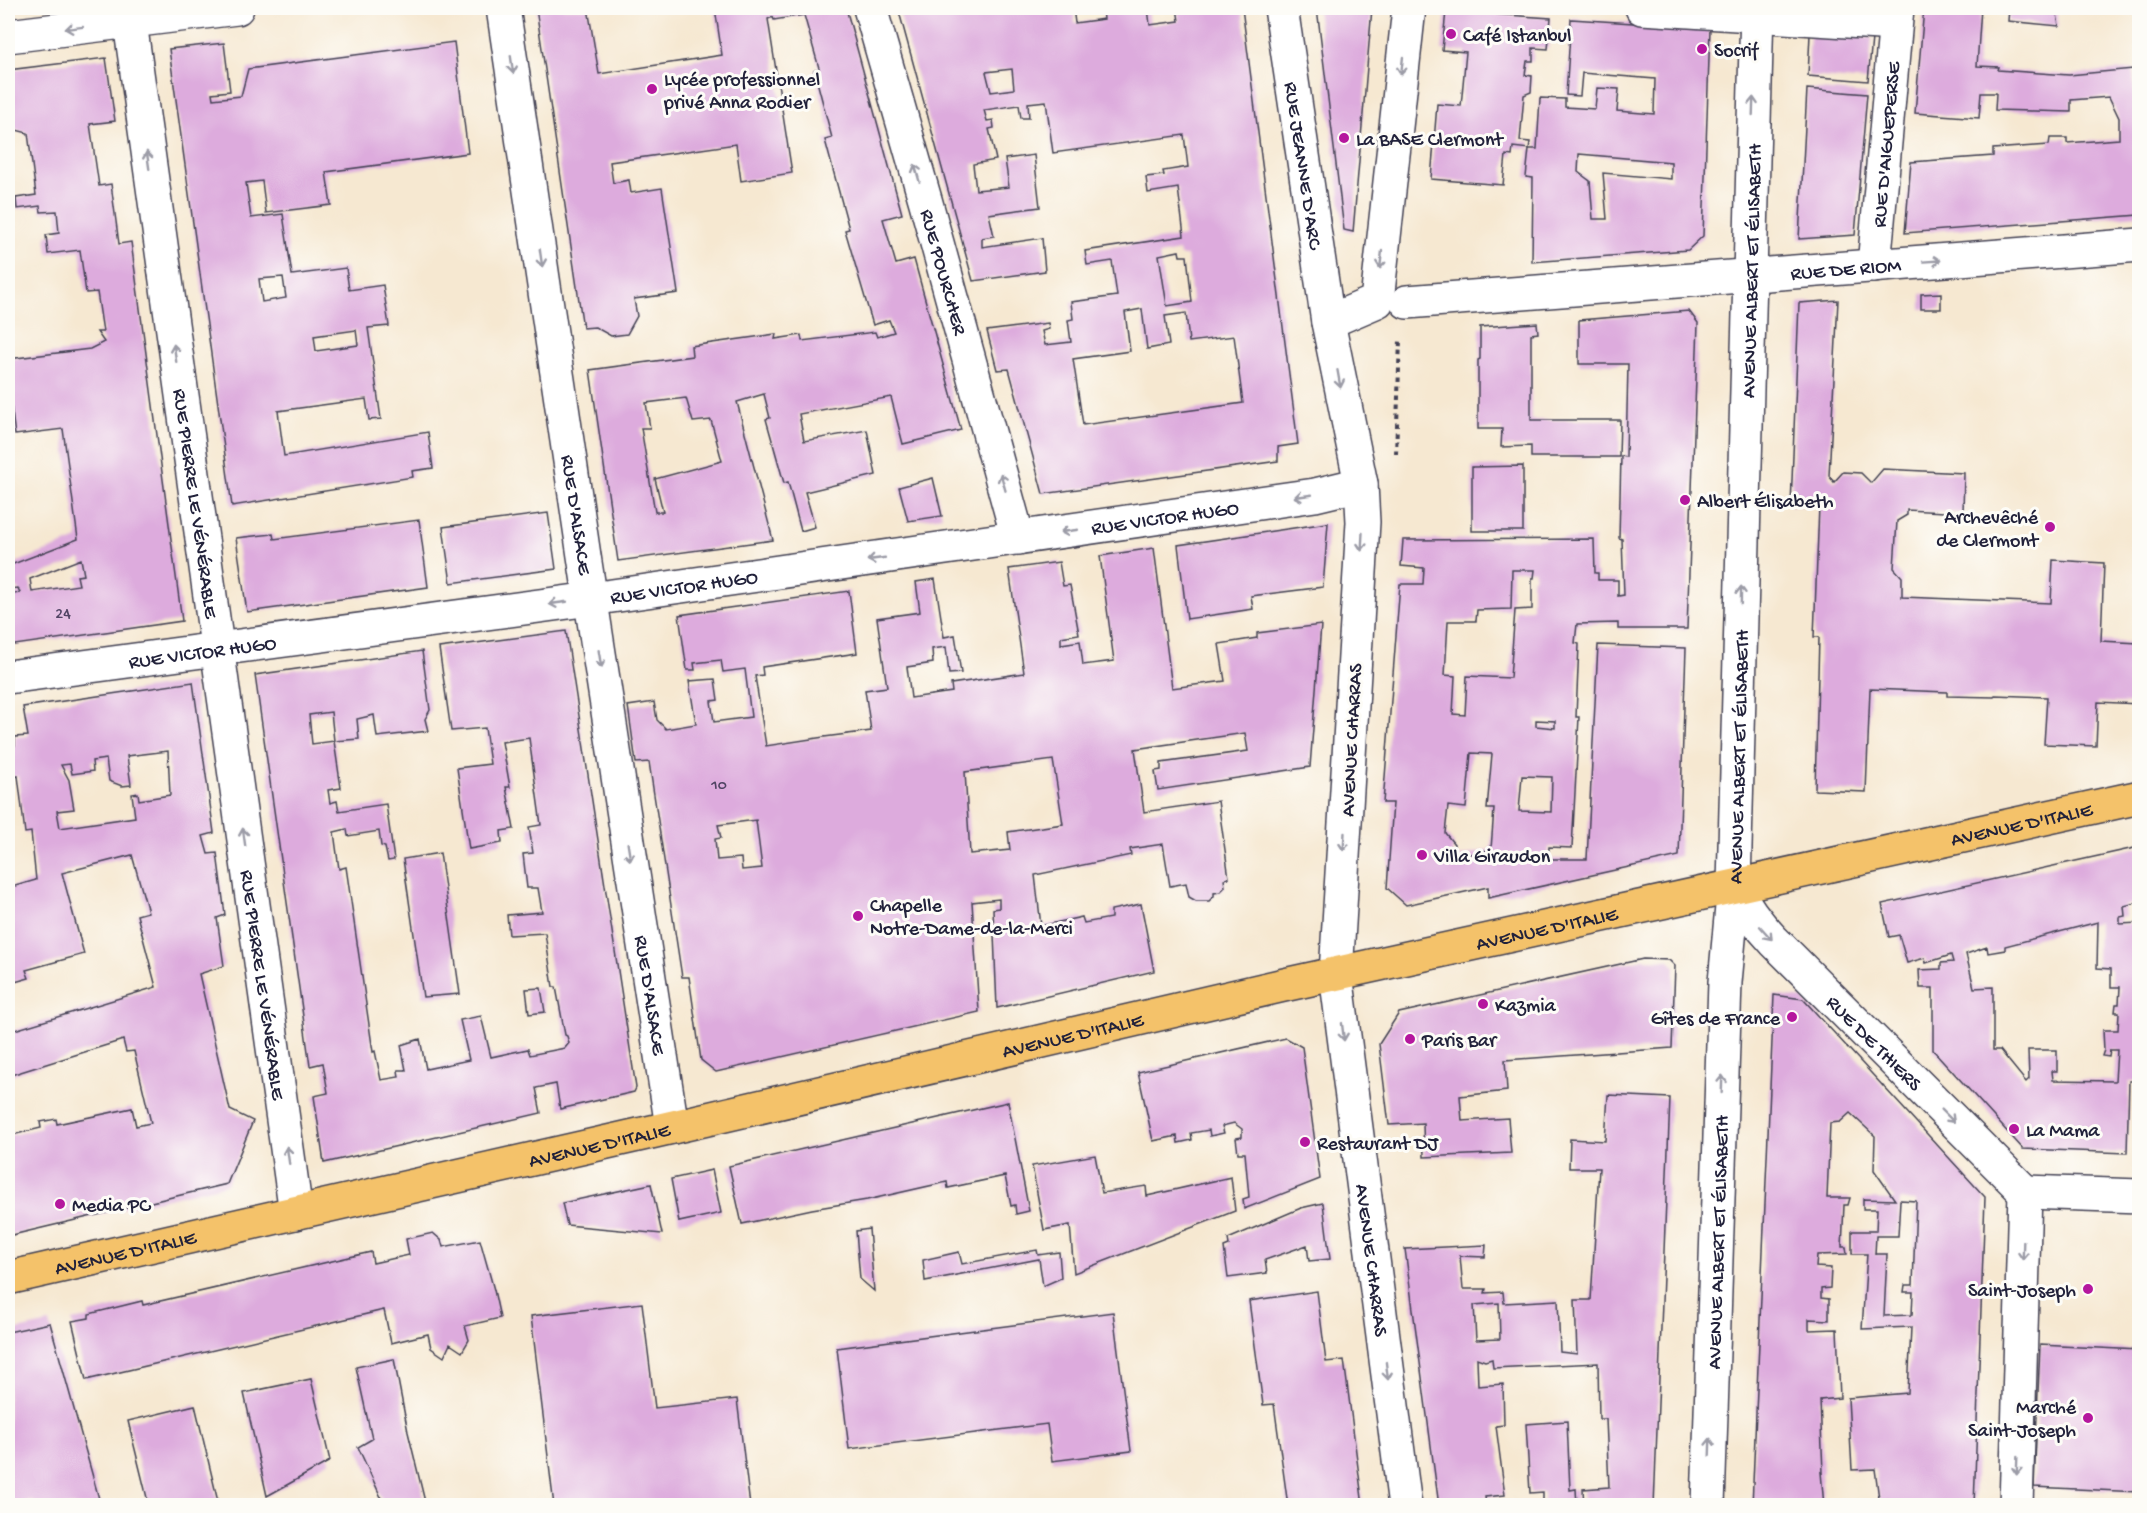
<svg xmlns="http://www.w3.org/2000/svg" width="2147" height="1513" font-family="'Gochi Hand',sans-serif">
  <rect width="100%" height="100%" fill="#fdfcf7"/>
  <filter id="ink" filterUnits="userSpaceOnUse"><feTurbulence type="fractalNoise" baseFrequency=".0167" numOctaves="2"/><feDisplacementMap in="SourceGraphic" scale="12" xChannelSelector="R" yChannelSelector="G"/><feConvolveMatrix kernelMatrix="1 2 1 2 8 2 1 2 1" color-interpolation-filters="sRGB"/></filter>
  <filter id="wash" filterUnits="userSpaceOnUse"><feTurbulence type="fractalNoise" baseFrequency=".008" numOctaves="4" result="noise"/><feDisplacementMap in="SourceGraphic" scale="24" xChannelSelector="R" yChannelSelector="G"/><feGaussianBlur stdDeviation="1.35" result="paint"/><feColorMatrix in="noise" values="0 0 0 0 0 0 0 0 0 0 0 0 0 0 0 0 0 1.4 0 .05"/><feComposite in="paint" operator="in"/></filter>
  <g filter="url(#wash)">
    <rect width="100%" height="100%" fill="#f6e8d1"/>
    <g id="blocks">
      <path fill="#ddabdd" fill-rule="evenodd" d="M536,8H588L599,74L722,55L715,8H846L902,214L883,219L896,264L914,259L961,430L903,444L891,397L799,414L804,441L867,430L876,475L805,492L815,527L801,531L788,482L784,483L766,419L770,418L764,394L737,402L773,540L618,561L590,370L692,356L691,346L776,334L775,339L801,335L802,341L875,332L877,337L894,332L889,320L873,325L845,230L849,229L825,140L832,138L814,70L819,68L804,15L774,20L773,17L768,19L792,173L741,181L736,144L610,162L613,183L629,180L631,193L662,188L678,293L634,299L637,316L627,334L611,336L595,327L583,328ZM686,398L693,422L711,420L722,461L655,479L663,512H655L641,428H650L646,403Z
        M898,8H1073L1075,23L1104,19L1103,10L1148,8L1150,25L1179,21L1177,8H1242L1298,444L1278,447V461L1043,494L1009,369L997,370L987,331L1048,323L1049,329L1042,331L1045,345L1071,342L1068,320L1073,319L1071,302L1117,296L1112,261L1087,265L1085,251L1184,236L1178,188L1148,193L1146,177L1164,175L1163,171L1188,167L1184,135L1053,153L1046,101L1028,103L1029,118H1021L1019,105L984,110L987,121L993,120L994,128L989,129L996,160L973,164L976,190L1009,187L1005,159L1034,155L1040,207L989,214L994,236L982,238V247L1042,238L1045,271L973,281ZM1012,69L1014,89L991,92L986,72ZM1179,251L1180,256H1187L1192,302L1167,306L1159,255ZM1142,309L1147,349L1169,345L1165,316L1186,313L1189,342L1234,336L1243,403L1083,425L1073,359L1130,351L1125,312Z
        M1317,8H1372L1353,232L1344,230Z
        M1924,8H1981L1977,66L1999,67L1998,70L2069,75L2133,69L2137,138L2139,137V215L1905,233L1911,162L1993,156V149L2049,145L2050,138H2067V143L2119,139V118L2109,97L2071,100V112L1995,110L1996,93H1981L1979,118L1915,113Z
        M2009,8H2056L2059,26L2008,21Z
        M1446,11L1551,18L1548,49L1533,48V61H1527L1525,75L1532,76L1531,92L1524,95L1520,141L1530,142L1529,149L1513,147L1512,156L1506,155L1503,185L1431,179L1437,104L1461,106L1466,52L1442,50Z
        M1571,19L1710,28L1703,236L1688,250L1532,262L1533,178L1526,177L1529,149H1537L1540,98L1565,99V107L1595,109L1597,88L1619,89L1617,111L1654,114L1655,79L1582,73L1580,96L1566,95ZM1579,154L1671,162V179L1603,173L1607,219H1593L1590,181L1578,172Z
        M1810,34L1872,38L1868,81L1808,76Z
        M454,42L468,153L326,172L331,205L266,213L262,181L246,183L251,218L283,214L292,275L346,268L349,290L383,285L389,326L368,328L381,419L369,420L366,399L278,411L284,456L428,432L433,468L412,471L413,477L232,506L169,49L224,43L230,91L212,93L213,99L241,96L248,69ZM283,277L286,298L262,302L259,279ZM356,330L358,345L316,351L314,336Z
        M106,58L115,121L90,124L99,186L111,184L119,244L131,242L182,621L8,646V595L20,593L18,588L8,589V566L78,539L63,429L15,435L8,381V359L90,349L104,342L97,332H103L97,292L86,293L80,250L48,254L46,235L59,233L57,211L41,212L40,206L17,209L16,198L36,195L28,133L8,128V70ZM81,559L84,575L77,576L79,585L32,592L30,579Z
        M1807,89L1867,94L1855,235L1799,239Z
        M1941,293V309H1921V294Z
        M1838,300L1829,476L1834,482L1843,472L1861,473L1871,483L1883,469L1964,473L1963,513L1907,510V515L1897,521L1894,568L1902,577V597L2051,603L2053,560L2104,563L2101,641L2139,643V704L2098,702L2096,746L2044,744L2047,697L1995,695L1994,697L1947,696V692L1870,689L1866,792L1815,790L1819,637H1814L1819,506H1791L1799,303Z
        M1689,311L1698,323L1687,629H1618V623L1577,624L1575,643L1579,644L1576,717H1579L1572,848L1549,847L1548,859H1587L1598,645L1686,648L1679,856L1488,898V887L1406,905L1387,888L1393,803H1383L1400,584H1423L1424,568L1401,566L1403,540L1594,539L1595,573H1598V580H1618V596L1624,595L1622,539L1619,538L1621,456L1626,457L1628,364H1579V320ZM1512,570H1535L1534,578H1532V609L1515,610L1510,678L1467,676L1465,715L1453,714L1455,676L1445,675L1448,621H1476L1477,610L1511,609ZM1536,720L1555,721V728L1536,726ZM1471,753L1492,754L1487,809H1494L1491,849L1455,858L1452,852L1454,844L1445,833L1448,806L1466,808ZM1522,776L1552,777L1551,812L1519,811Z
        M1537,323L1538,333L1531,334V420H1620L1619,457H1531V446L1501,447L1502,429H1478V360L1480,359V327Z
        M1523,466V531H1472V467Z
        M933,478L942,516L908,521L899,487Z
        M548,513L556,569L451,583L443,527Z
        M419,520L428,587L247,612L236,538L273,534L274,539Z
        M1328,523L1323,587L1251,596L1253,609L1187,619L1178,545Z
        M1154,548L1172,688L1225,681L1219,644L1257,638V633L1321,625L1310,767L1158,790L1155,771L1161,770V763L1248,751L1245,733L1135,749L1144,812L1218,801L1229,878L1224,879L1225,887L1220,892L1214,893V896L1209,901H1196L1189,897L1186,883L1170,886L1163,844L1130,849L1131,855L1035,875L1041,926L1082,917L1084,923L1111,918V910L1141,904L1154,971L997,1008L993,909L999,908V899L972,902L979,1012L716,1072L701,1060L689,977H682L649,762L636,763L628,706L654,702L657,720L666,729L696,724L689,681L715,679L718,700L711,701L714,722L751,717L745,669L723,672L721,660L694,663L695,670H687L679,615L849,591L857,653L762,667L763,675L755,676L766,746L824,737L871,731L865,690L887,687L877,618L920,612L916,582L935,579L944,637L955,635L961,673L949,674L946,647L932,649L933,663L907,667L911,698L952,692L951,684L1024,673L1009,569L1059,562L1063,586L1070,585L1079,634L1061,637V644L1080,641L1083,665L1114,661L1100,556ZM1053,760L1063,824L1008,832L1010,850L970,854L965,772ZM756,820L762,868L742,870L741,858L717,860L715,839L721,838L718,825Z
        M566,631L636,1088L634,1092L560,1109L556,1084L536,1088L541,1113L324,1163L314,1096L328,1093L323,1063L310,1066L255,675L422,651L430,710L425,719L428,731L377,737L374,715L357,719L359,739L334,741L331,712L309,715L312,744L334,741L341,788L328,790L330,803L337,801L339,811L386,804L394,860L388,861L385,847L381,846L379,831L348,836L347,829L334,832L339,869L346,867L373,1052L375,1051L381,1080L399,1077L398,1070H406L401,1045L420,1039L426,1069L469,1060L460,1020L481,1016L491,1057L528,1049L530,1055L565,1048L569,1043L567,1036L565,1035L556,987H553L545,933L509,935L507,915L542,912L538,888H527L523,854L533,853L529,827L541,825L529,738L502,742L510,787H506L514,829L501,831L502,843L469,849L457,768L490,764L485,728L451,731L439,648Z
        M193,682L214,833L203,836L208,854L217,853L225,915L217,918L224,966L199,974L230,1110L253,1121L227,1184L8,1236V1136L41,1128L40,1122L56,1119L57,1124L132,1108L136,1126L151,1123L134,1051L126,1052L123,1040L8,1076V1032L156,987L137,915L148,912L132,855L62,873L84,954L26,970L29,978L8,984V910L9,909L8,888L36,880L31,832L25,833L18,776L8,778V746L15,745V737L28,736L23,707ZM168,751L170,795L139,800L138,793L132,794L135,817L60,828L57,811L74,809L69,780L61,765L70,764L72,774L93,771L92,761L106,759L109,781L122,786L131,785L127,756Z
        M2139,847V902L2124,906L2125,916L2120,917V924L2139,923V1081H2129L2127,1153L2023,1149L1933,1050V988H1920L1919,970L1941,969V963L1953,962L1951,955L1926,963L1925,958L1907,963L1899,935L1889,937L1882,904ZM2098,922L2097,968L2111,969V987H2120L2119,1004H2116L2115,1012H2119L2118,1030H2103L2104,1050L2102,1056L2109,1057L2110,1050H2117L2115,1081L2053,1080L2052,1071H2057V1050H2028L2029,1079L2026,1082L2000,1050H1993V987L1974,988L1966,954L1987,947L1988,953L2005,950V946Z
        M440,853L460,994L423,997L403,859Z
        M1643,959L1669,960L1675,966L1672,1048L1505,1060L1507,1091L1460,1096L1462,1121L1508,1118L1511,1153L1424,1157L1423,1123L1389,1125L1379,1044L1399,1013Z
        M541,988L545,1012L529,1014L526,989Z
        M1774,995L1803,999L1985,1197L1974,1506H1880L1875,1469L1852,1470L1848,1398L1908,1393L1911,1327L1862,1329L1867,1254H1852V1231H1876L1877,1209H1863V1199L1895,1200L1874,1170L1875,1136L1850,1113L1840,1122L1830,1123L1827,1198H1850L1848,1205H1844L1842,1247H1846L1847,1254L1817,1255L1816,1267L1831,1268L1830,1288L1821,1289V1298L1829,1299V1320L1809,1319V1330L1837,1329L1840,1398L1820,1400L1823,1473L1821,1472L1824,1506H1752ZM1900,1200L1916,1201L1913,1285H1905L1904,1292H1913L1912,1315L1884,1316L1887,1254H1875L1876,1236H1898Z
        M1286,1038L1302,1047L1320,1179L1244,1209L1243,1199L1249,1197L1245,1153H1238L1236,1138L1242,1137V1129L1234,1123L1222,1126L1224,1133L1210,1136L1209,1130L1191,1133L1192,1140L1178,1143L1177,1136L1153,1141L1138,1072Z
        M1608,1095L1670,1098L1654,1506H1584L1583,1489L1609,1487L1606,1419H1599L1598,1363L1493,1368L1492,1359L1485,1361L1477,1358L1478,1386L1503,1384L1504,1425L1496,1426L1505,1495L1485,1497L1486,1506H1439L1405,1249L1486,1245L1485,1257L1460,1256L1463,1289H1486L1485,1293L1503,1292L1504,1303L1558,1300L1560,1352L1577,1354L1575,1300H1591L1599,1168H1569L1570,1139L1605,1141ZM1499,1303L1500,1339L1476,1340L1474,1305Z
        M1008,1102L1029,1211L1016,1214L1015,1205L1011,1206L1005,1176L948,1188L947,1182L867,1200L812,1209L742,1224L729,1166Z
        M1095,1155L1102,1193L1146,1186L1147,1196L1231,1177L1235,1211L1074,1273L1070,1225L1044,1230L1032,1166Z
        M712,1170L721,1213L679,1222L671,1179Z
        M651,1184L662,1234L567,1225L562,1203Z
        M1323,1203L1330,1259L1309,1261L1307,1245L1265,1260L1267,1273L1228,1278L1224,1247L1229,1245L1228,1239L1301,1208Z
        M869,1229L874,1291L860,1279L856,1231Z
        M433,1233L441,1240L443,1247L480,1240L494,1290L500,1318L465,1326L469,1340L462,1352L450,1344L444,1357L431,1348L428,1334L391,1343L384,1310L86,1380L72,1321L89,1318V1314L142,1301L143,1305L371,1252L373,1263L409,1255L406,1239Z
        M1037,1250L1038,1255L1059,1252L1061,1278L1043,1286L1039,1259L925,1281L923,1260L959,1252L962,1264Z
        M1317,1291L1326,1362L1344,1360L1363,1506H1288L1274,1404L1263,1405L1249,1301Z
        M642,1303L655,1408L737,1399L750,1506H554L531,1316Z
        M1113,1312L1131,1451L1052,1461L1047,1424L849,1449L837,1348Z
        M50,1323L101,1506H37L33,1501L8,1506V1332Z
        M2040,1345L2139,1350V1492L2034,1487Z
        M394,1359L408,1432L426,1506H385L358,1447L372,1439L356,1367Z
        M311,1379L330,1461L267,1496L244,1393Z
        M195,1405L219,1506H149L128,1421Z
        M1567,1421L1570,1490L1576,1489L1577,1506H1543V1492L1530,1493L1526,1424Z"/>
    </g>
  </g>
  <g filter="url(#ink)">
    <use href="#blocks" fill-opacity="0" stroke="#424052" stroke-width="1.5"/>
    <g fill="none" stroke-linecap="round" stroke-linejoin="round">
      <defs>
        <g id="minor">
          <path id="s1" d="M128,8L296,1213"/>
          <path id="s2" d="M503,8L584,556L672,1127"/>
          <path id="s3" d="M870,8L926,203L1018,538"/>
          <path d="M1642,8L1895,24"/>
          <path d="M8,36L237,8"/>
          <path id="s4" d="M1874,266L1897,8"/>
          <path id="s5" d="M1407,302L2140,245"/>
          <path d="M1328,322L1377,301L1409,8"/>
          <path id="s6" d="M8,677L591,599L1315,495L1361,484"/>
          <path id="s7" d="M1734,885C1744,906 1757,923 1774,941L2025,1192"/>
          <path d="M2025,1192L2140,1196"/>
          <path id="s8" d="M1708,1506L1725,982L1734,885L1757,8"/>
          <path d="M2016,1506L2025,1192"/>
        </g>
        <g id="tertiary">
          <path id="s9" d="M1281,8L1328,322L1361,484L1363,522L1336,974L1405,1506"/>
        </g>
        <g id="primary">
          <path id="s10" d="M8,1278L647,1133L1284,985L2140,797"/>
        </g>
      </defs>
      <use href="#minor" stroke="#424052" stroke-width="36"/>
      <use href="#tertiary" stroke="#424052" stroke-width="36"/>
      <use href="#primary" stroke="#424052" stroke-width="36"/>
      <path stroke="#424052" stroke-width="4" stroke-dasharray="4.5 4.5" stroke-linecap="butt" d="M1396,454L1400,339"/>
      <use href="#minor" stroke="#fff" stroke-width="33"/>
      <use href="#tertiary" stroke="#fff" stroke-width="33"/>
      <use href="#primary" stroke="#f4c26a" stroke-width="33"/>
    </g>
    <defs><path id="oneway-shaft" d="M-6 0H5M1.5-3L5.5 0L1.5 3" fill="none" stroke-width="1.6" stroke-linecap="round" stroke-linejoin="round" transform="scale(1.5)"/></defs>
    <g stroke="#9c9ca7">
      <use href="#oneway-shaft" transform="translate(74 28) rotate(173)"/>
      <use href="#oneway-shaft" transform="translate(512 65) rotate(82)"/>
      <use href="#oneway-shaft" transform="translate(1402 66) rotate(96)"/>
      <use href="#oneway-shaft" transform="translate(1753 106) rotate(-88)"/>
      <use href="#oneway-shaft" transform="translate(148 160) rotate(-98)"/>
      <use href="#oneway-shaft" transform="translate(917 173) rotate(-106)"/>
      <use href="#oneway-shaft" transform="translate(541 258) rotate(82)"/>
      <use href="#oneway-shaft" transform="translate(1381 260) rotate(96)"/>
      <use href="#oneway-shaft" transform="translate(1932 261) rotate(-4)"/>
      <use href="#oneway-shaft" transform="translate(175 353) rotate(-98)"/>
      <use href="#oneway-shaft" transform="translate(1339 379) rotate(80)"/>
      <use href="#oneway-shaft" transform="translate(1003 482) rotate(-106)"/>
      <use href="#oneway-shaft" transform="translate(1303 496) rotate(172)"/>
      <use href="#oneway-shaft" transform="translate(1069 531) rotate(172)"/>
      <use href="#oneway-shaft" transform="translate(1362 542) rotate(93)"/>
      <use href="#oneway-shaft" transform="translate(876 559) rotate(172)"/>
      <use href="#oneway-shaft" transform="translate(1741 595) rotate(-89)"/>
      <use href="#oneway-shaft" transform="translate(558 603) rotate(172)"/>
      <use href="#oneway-shaft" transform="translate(600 659) rotate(81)"/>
      <use href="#oneway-shaft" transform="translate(244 837) rotate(-98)"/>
      <use href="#oneway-shaft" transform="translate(1344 842) rotate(93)"/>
      <use href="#oneway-shaft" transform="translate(629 852) rotate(81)"/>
      <use href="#oneway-shaft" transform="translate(1766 933) rotate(48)"/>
      <use href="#oneway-shaft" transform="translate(1343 1032) rotate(83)"/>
      <use href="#oneway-shaft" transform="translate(1722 1084) rotate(-88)"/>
      <use href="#oneway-shaft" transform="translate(1948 1116) rotate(45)"/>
      <use href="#oneway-shaft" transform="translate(288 1155) rotate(-98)"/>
      <use href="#oneway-shaft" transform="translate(2023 1251) rotate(92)"/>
      <use href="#oneway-shaft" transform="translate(1387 1371) rotate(83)"/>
      <use href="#oneway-shaft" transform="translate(1710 1447) rotate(-88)"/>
      <use href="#oneway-shaft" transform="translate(2017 1466) rotate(92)"/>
    </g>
  </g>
  <g fill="#b5179e" stroke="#fdfcf7" stroke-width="2">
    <circle cx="1451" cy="34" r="6"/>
    <circle cx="1702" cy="49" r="6"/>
    <circle cx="652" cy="89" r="6"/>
    <circle cx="1344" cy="138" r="6"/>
    <circle cx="1685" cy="500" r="6"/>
    <circle cx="2050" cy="527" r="6"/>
    <circle cx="1422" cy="855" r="6"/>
    <circle cx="858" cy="916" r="6"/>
    <circle cx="1483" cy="1004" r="6"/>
    <circle cx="1792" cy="1017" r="6"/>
    <circle cx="1410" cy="1039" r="6"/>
    <circle cx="2014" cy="1129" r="6"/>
    <circle cx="1305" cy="1142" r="6"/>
    <circle cx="60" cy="1204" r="6"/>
    <circle cx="2088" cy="1289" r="6"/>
    <circle cx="2088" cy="1418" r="6"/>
  </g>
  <g text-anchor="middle" stroke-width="6" stroke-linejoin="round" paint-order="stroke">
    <g font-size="16" fill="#514464">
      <text x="63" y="618">24</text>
      <text x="719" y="789">10</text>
    </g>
    <g font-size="20" fill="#22223b" stroke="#fdfcf7" text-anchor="start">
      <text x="1463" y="41">Café Istanbul</text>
      <text x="1714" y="56">Socrif</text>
      <text x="664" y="85">Lycée professionnel<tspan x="664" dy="23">privé Anna Rodier</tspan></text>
      <text x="1356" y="145">La BASE Clermont</text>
      <text x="1697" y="507">Albert Élisabeth</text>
      <text x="2038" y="523" text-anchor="end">Archevêché<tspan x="2038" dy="23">de Clermont</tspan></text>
      <text x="1434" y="862">Villa Giraudon</text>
      <text x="870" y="911">Chapelle<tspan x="870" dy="23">Notre-Dame-de-la-Merci</tspan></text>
      <text x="1495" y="1011">Kazmia</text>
      <text x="1780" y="1024" text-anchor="end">Gîtes de France</text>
      <text x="1422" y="1046">Paris Bar</text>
      <text x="2026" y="1136">La Mama</text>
      <text x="1317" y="1149">Restaurant DJ</text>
      <text x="72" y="1211">Media PC</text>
      <text x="2076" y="1296" text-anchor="end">Saint-Joseph</text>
      <text x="2076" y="1413" text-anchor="end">Marché<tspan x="2076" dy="23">Saint-Joseph</tspan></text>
    </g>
    <g font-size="20" fill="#22223b" stroke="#fdfcf7">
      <text dy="7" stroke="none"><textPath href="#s4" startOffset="122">RUE D'AIGUEPERSE</textPath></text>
      <text dy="7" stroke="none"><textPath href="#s9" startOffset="159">RUE JEANNE D'ARC</textPath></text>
      <text dy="7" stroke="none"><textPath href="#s5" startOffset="440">RUE DE RIOM</textPath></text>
      <text dy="7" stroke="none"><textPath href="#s8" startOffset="1236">AVENUE ALBERT ET ÉLISABETH</textPath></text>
      <text dy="7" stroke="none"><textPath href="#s3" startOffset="274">RUE POURCHER</textPath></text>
      <text dy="7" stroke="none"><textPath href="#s1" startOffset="500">RUE PIERRE LE VÉNÉRABLE</textPath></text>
      <text dy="7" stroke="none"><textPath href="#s2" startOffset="512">RUE D'ALSACE</textPath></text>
      <text dy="7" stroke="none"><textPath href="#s6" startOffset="1168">RUE VICTOR HUGO</textPath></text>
      <text dy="7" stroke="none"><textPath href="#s6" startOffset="682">RUE VICTOR HUGO</textPath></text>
      <text dy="7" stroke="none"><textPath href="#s6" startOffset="196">RUE VICTOR HUGO</textPath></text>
      <text transform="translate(1350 740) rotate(-87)" y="7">AVENUE CHARRAS</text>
      <text dy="7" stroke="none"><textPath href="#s8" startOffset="750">AVENUE ALBERT ET ÉLISABETH</textPath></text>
      <text dy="7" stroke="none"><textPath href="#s10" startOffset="2064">AVENUE D'ITALIE</textPath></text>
      <text dy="7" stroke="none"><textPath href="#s10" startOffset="1578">AVENUE D'ITALIE</textPath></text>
      <text dy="7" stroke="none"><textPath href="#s1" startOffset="986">RUE PIERRE LE VÉNÉRABLE</textPath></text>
      <text dy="7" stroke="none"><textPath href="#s2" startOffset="998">RUE D'ALSACE</textPath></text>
      <text dy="7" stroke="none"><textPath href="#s10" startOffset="1092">AVENUE D'ITALIE</textPath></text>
      <text dy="7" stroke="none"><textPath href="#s7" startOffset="212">RUE DE THIERS</textPath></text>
      <text dy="7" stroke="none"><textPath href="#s10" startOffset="606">AVENUE D'ITALIE</textPath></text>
      <text dy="7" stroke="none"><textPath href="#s8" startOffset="264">AVENUE ALBERT ET ÉLISABETH</textPath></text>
      <text dy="7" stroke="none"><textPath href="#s10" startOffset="120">AVENUE D'ITALIE</textPath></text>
      <text dy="7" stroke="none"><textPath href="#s9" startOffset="1262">AVENUE CHARRAS</textPath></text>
    </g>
  </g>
  <rect width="2147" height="1513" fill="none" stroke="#fdfcf7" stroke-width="30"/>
</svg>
